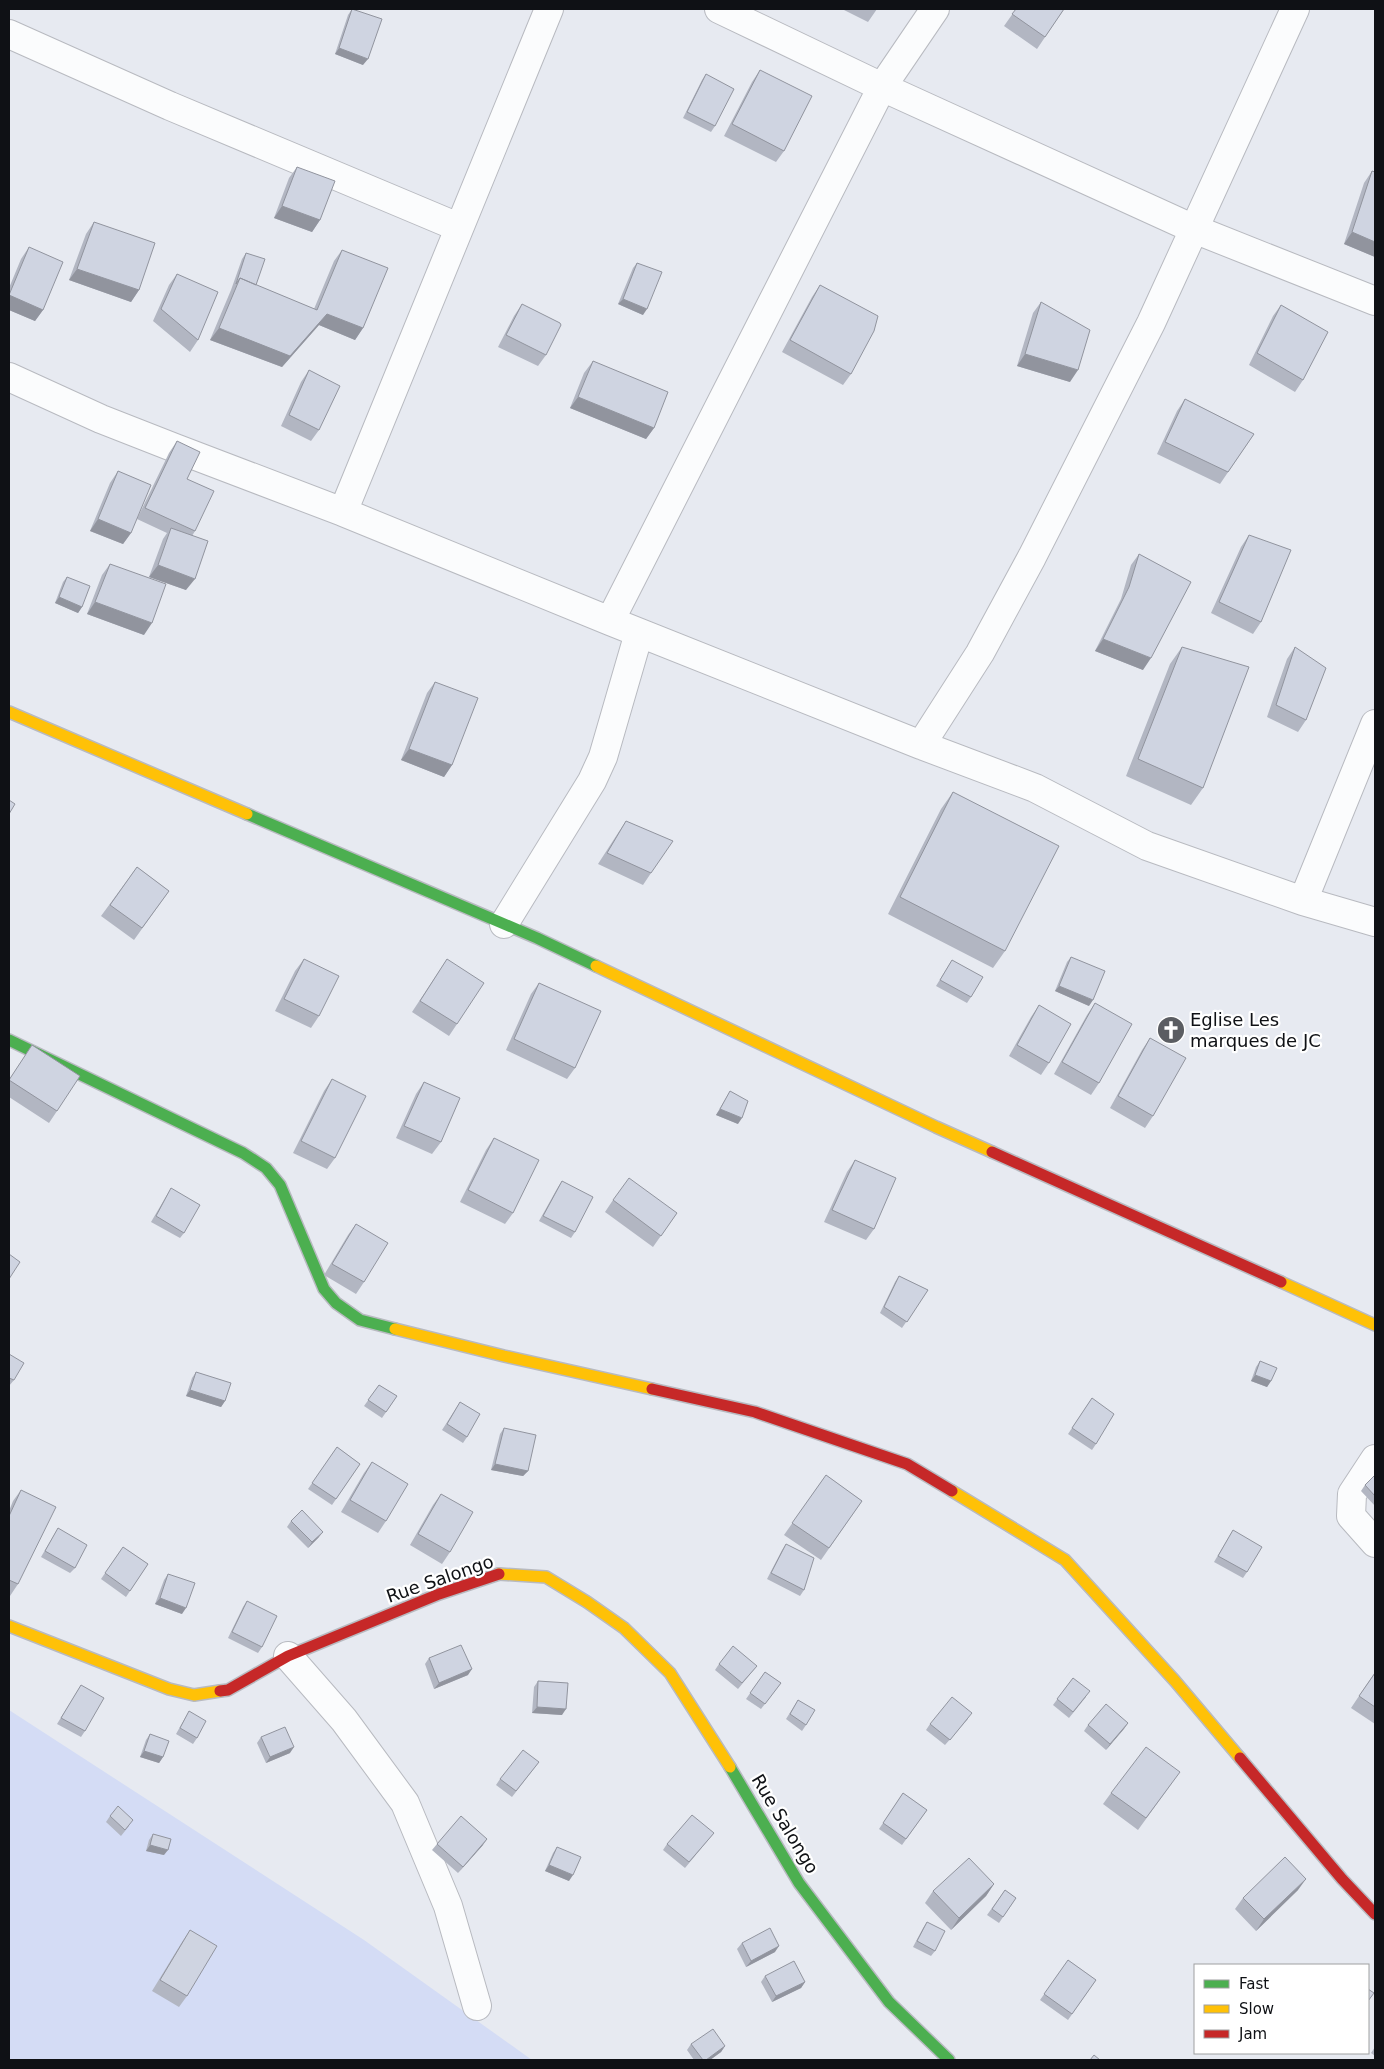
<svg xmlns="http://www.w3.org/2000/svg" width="1384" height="2069" font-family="'DejaVu Sans',sans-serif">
  <rect width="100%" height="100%" fill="#e7eaf1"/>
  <path fill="#d4dcf5" d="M9,1710L364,1940L532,2060H9Z"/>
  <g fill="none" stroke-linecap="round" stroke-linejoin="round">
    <defs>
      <path id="street" d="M719,9L882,87L1194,229L1375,301
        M9,34L170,106L458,227
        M9,377L101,419L175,448L343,512L610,621L921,745L1035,788L1147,846L1303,901L1375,922
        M343,512L549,9
        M610,621L882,87L935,9
        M921,745L980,653L1032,557L1151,323L1295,9
        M1303,901L1375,724
        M504,924L592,781L603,757L639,633
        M1375,1459L1352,1494L1351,1516L1375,1543
        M288,1656L344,1720L405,1803L448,1906L477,2006"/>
      <path id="fast" d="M247,814L537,938L596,966
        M9,1040L243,1153L266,1168L280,1185L324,1289L336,1303L360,1320L395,1329
        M730,1767L799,1883L889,2002L949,2060"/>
      <path id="slow" d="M9,712L247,814
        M596,966L936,1127L992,1152
        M1281,1282L1375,1325
        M395,1329L504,1356L652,1389
        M952,1491L1065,1560L1175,1681L1240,1758
        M499,1574L546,1577L587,1602L624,1628L670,1673L730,1767
        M9,1626L169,1689L194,1695L220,1691"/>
      <path id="jam" d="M992,1152L1281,1282
        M652,1389L755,1412L907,1464L952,1491
        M220,1691L228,1690L288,1656L439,1594L499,1574
        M1240,1758L1342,1879L1375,1914"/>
    </defs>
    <use href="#street" stroke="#b8bac0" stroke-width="30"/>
    <use href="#fast" stroke="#b8bac0" stroke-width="14"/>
    <use href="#slow" stroke="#b8bac0" stroke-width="14"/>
    <use href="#jam" stroke="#b8bac0" stroke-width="14"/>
    <use href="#street" stroke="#fbfcfd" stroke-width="28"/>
    <use href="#fast" stroke="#4caf50" stroke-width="11"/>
    <use href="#slow" stroke="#ffc107" stroke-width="11"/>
    <use href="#jam" stroke="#c62828" stroke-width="11"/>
  </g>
  <path fill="#b2b6c2" d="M352,9L363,65L335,54L348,15Z
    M842,9H877L868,22Z
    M1016,9H1064L1037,49L1004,26Z
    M760,70L784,151L776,162L724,136L752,82Z
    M706,74L715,126L711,132L683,118L702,80Z
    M297,167L320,220L312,232L274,218L289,178Z
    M1372,171L1375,172V257L1344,244L1364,183Z
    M94,222L139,290L131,302L69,280L86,234Z
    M29,247L43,310L35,321L9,310V288L21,259Z
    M342,250L363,328L355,340L319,325L282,367L210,340L231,290L242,259L246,253L256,285L314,309L334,261Z
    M637,263L643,315L618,304L633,268Z
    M177,274L198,340L190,352L153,321L169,285Z
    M820,285L851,374L843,385L782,352L812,297Z
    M1041,302L1070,382L1017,366L1033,313Z
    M522,304L546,355L538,366L498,347L514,316Z
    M1281,305L1303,380L1295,392L1249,365L1273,316Z
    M593,361L654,428L646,439L570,408L584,373Z
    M309,370L319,430L311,441L281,426L301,382Z
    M1185,399L1254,434L1220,484L1157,454L1177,411Z
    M177,441L187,479L195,531L192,536L186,590L149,577L163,539L167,533L137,519L169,453Z
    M118,471L131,533L123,544L90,531L110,483Z
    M1249,535L1261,622L1253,634L1211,613L1241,547Z
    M1139,554L1143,670L1095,651L1121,599L1131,565Z
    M110,564L144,635L87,614L102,575Z
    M67,577L82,607L78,613L55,603L63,582Z
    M1182,647L1203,788L1191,805L1126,776L1170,664Z
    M1295,647L1306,720L1298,732L1267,717L1287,659Z
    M435,682L452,765L444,777L401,760L427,693Z
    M953,792L1005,951L993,968L888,914L941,809Z
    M626,821L651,873L643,885L598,864L618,833Z
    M137,867L169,891L134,940L101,916Z
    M1071,957L1089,1006L1055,991L1067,962Z
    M304,959L319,1016L311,1028L275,1011L295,971Z
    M447,959L457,1024L449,1036L412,1012Z
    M952,960L971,997L967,1003L936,986Z
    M539,983L575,1068L567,1079L506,1050L531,994Z
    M1095,1003L1099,1083L1091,1095L1054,1074L1087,1015Z
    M1039,1005L1049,1063L1041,1075L1009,1056L1031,1017Z
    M1150,1038L1153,1116L1145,1128L1110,1108L1142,1050Z
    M32,1045L57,1111L49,1123L9,1097V1080Z
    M332,1079L335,1158L327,1169L293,1153L324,1091Z
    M424,1082L441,1142L432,1154L396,1138L416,1094Z
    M730,1091L738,1124L716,1115Z
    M494,1138L513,1213L505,1224L460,1202L486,1150Z
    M855,1160L874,1229L866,1240L824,1222L847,1172Z
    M562,1181L575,1232L571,1238L539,1221L558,1187Z
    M171,1188L184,1233L180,1238L151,1222Z
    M613,1200L677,1213L653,1247L605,1212Z
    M356,1224L364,1282L356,1294L324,1275L348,1235Z
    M899,1276L928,1290L902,1328L880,1313L895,1282Z
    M9,1354L14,1380L9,1386Z
    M1260,1361L1271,1381L1267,1387L1251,1381L1256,1367Z
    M196,1372L225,1401L221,1407L186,1396L192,1378Z
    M379,1385L397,1396L382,1418L364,1406Z
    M1092,1398L1096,1444L1092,1450L1068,1434Z
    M460,1402L467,1437L463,1443L442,1430Z
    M504,1428L528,1471L523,1476L491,1470L500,1434Z
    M337,1447L360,1464L332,1505L308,1489Z
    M372,1462L386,1521L378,1533L341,1512L364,1473Z
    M826,1475L862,1501L821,1560L784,1535Z
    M1375,1475V1506L1361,1491L1365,1485Z
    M21,1490L18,1584L10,1596L9,1595V1511L13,1501Z
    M441,1494L450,1552L442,1564L410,1545L433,1505Z
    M291,1521L319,1537L308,1548L287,1527Z
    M58,1528L75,1568L70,1573L41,1557Z
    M1233,1530L1247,1572L1243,1578L1214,1562Z
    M786,1544L804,1590L800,1596L767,1579L782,1550Z
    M123,1547L148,1564L126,1597L101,1579Z
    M168,1574L182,1614L155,1604L164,1580Z
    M247,1601L262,1647L258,1653L228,1638L243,1607Z
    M429,1658L468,1675L434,1689L425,1664Z
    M719,1664L757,1666L738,1689L715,1670Z
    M765,1672L781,1683L761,1709L746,1699Z
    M1375,1672V1724L1351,1708Z
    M1073,1678L1086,1697L1069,1718L1053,1705Z
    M538,1681L562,1715L532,1713L534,1687Z
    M81,1685L85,1731L81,1737L57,1724Z
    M798,1700L806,1725L802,1731L786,1719Z
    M189,1711L197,1738L193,1744L176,1734Z
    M968,1719L945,1745L926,1730L930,1724Z
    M1128,1723L1106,1750L1084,1731L1088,1725Z
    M150,1734L163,1757L159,1763L140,1757L146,1740Z
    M261,1737L290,1753L266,1763L257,1743Z
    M539,1762L512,1797L496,1785L500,1779Z
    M1172,1783L1138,1830L1103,1804L1111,1793Z
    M903,1793L927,1810L902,1845L879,1829Z
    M110,1816L129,1826L121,1836L106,1822Z
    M714,1833L685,1868L663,1850L667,1844Z
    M153,1834L164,1855L146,1851L149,1840Z
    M437,1844L483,1845L458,1873L432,1850Z
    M557,1847L569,1881L545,1871L553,1853Z
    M994,1884L986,1896L951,1930L925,1903L933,1891Z
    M1005,1890L1016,1898L999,1923L987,1915Z
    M1298,1890L1256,1931L1235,1909L1243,1898Z
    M927,1922L935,1951L931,1956L913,1947L923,1928Z
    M190,1930L187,1996L179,2007L152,1991L182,1942Z
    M742,1943L775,1952L746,1967L737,1949Z
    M1068,1960L1096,1980L1068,2020L1040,2000Z
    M765,1976L805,1982L801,1988L772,2002L761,1982Z
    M691,2044L725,2046L721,2052L710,2060H694L687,2050Z
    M1375,2047V2056L1371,2053Z"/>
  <path fill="#91949e" d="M339,48L368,59L363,65L335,54Z
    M282,206L320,220L312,232L274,218Z
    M1352,232L1375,242V257L1344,244Z
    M77,269L139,290L131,302L69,280Z
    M9,295L43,310L35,321L9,310Z
    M623,299L647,309L643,315L618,304Z
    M327,314L363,328L355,340L319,325L282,367L210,340L219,328Z
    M1025,354L1078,370L1070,382L1017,366Z
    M578,397L654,428L646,439L570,408Z
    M98,519L131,533L123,544L90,531Z
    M158,565L195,579L186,590L149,577Z
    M59,597L82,607L78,613L55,603Z
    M95,602L152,623L144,635L87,614Z
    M1103,639L1151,658L1143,670L1095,651Z
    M409,749L452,765L444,777L401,760Z
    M1059,986L1093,1000L1089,1006L1055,991Z
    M720,1109L742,1118L738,1124L716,1115Z
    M1255,1375L1271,1381L1267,1387L1251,1381Z
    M190,1390L225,1401L221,1407L186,1396Z
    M495,1464L528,1471L523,1476L491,1470Z
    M323,1532L319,1537L308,1548L312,1542Z
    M160,1598L186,1608L182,1614L155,1604Z
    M472,1669L468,1675L434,1689L439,1683Z
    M537,1707L566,1709L562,1715L532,1713Z
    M1128,1723L1124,1729L1106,1750L1110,1744Z
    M294,1747L290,1753L266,1763L270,1757Z
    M144,1751L163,1757L159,1763L140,1757Z
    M487,1839L483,1845L458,1873L463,1867Z
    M150,1845L168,1850L164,1855L146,1851Z
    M549,1865L573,1875L569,1881L545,1871Z
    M1306,1879L1298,1890L1256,1931L1264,1919Z
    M994,1884L986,1896L951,1930L959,1918Z
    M779,1946L775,1952L746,1967L751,1961Z
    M805,1982L801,1988L772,2002L776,1996Z
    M725,2046L721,2052L710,2060H706Z"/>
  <path fill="#cfd4e1" stroke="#91949e" d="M352,9L382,19L368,59L339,48Z
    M1016,9H1064L1045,37L1012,14Z
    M760,70L812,96L784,151L732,124Z
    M706,74L734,89L715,126L687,112Z
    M297,167L335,181L320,220L282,206Z
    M1372,171L1375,172V242L1352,232Z
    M94,222L155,243L139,290L77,269Z
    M29,247L63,262L43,310L9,295Z
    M342,250L388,268L363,328L327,314L290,356L219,328L240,278L317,310Z
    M246,253L265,259L256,285L240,278L236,284Z
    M637,263L662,272L647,309L623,299Z
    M177,274L218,292L198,340L161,309Z
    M820,285L878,316L874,331L851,374L790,340Z
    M1041,302L1090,330L1078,370L1025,354Z
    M522,304L560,323L561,325L546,355L506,335Z
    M1281,305L1328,332L1303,380L1257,353Z
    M593,361L668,392L654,428L578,397Z
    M309,370L340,386L319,430L289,415Z
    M1185,399L1254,434L1228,472L1165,442Z
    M177,441L200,452L187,479L214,491L195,531L145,508Z
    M118,471L151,485L131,533L98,519Z
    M171,528L208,541L195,579L158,565Z
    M1249,535L1291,550L1261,622L1219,602Z
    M1139,554L1191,582L1151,658L1103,639L1129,587Z
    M110,564L166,584L152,623L95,602Z
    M67,577L90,586L82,607L59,597Z
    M1182,647L1249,667L1203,788L1138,759Z
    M1295,647L1326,668L1306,720L1276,705Z
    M435,682L478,698L452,765L409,749Z
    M953,792L1059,846L1005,951L900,897Z
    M9,800L15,804L9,814Z
    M626,821L673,841L651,873L607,853Z
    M137,867L169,891L142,928L110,905Z
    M1071,957L1105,971L1093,1000L1059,986Z
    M304,959L339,976L319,1016L284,999Z
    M447,959L484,983L457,1024L420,1001Z
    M952,960L983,977L971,997L940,980Z
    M539,983L601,1011L575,1068L514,1039Z
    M1095,1003L1132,1024L1099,1083L1062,1062Z
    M1039,1005L1071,1024L1049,1063L1017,1045Z
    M1150,1038L1186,1058L1153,1116L1118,1096Z
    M32,1045L80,1076L57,1111L9,1080Z
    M332,1079L366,1096L335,1158L301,1141Z
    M424,1082L460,1098L441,1142L404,1126Z
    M730,1091L748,1101L742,1118L720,1109Z
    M494,1138L539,1160L513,1213L468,1190Z
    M855,1160L896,1178L874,1229L832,1210Z
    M629,1178L677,1213L661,1236L613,1200Z
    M562,1181L593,1197L575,1232L543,1216Z
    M171,1188L200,1205L184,1233L156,1216Z
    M356,1224L388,1243L364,1282L332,1264Z
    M9,1254L20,1262L9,1279Z
    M899,1276L928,1290L907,1322L884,1307Z
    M9,1354L24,1363L14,1380L9,1378Z
    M1260,1361L1277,1368L1271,1381L1255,1375Z
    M196,1372L231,1383L225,1401L190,1390Z
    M379,1385L397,1396L386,1412L368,1400Z
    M1092,1398L1114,1414L1096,1444L1072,1428Z
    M460,1402L480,1414L467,1437L447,1424Z
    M504,1428L536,1435L528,1471L495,1464Z
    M337,1447L360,1464L336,1499L312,1483Z
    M372,1462L408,1484L386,1521L350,1500Z
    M826,1475L862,1501L829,1548L792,1523Z
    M1375,1475V1496L1365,1485Z
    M21,1490L56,1507L18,1584L9,1580V1516Z
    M441,1494L473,1512L450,1552L418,1534Z
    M302,1510L323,1532L312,1542L291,1521Z
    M58,1528L87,1545L75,1568L45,1551Z
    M1233,1530L1262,1547L1247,1572L1218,1556Z
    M786,1544L814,1558L804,1590L771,1573Z
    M123,1547L148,1564L130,1591L105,1573Z
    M168,1574L195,1583L186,1608L160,1598Z
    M247,1601L277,1616L262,1647L232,1632Z
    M461,1645L472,1669L439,1683L429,1658Z
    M733,1646L757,1666L742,1683L719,1664Z
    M765,1672L781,1683L765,1704L750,1693Z
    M1375,1673V1707L1359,1696Z
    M1073,1678L1090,1691L1073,1712L1057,1699Z
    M538,1681L568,1683L566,1709L537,1707Z
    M81,1685L104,1698L85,1731L61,1718Z
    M952,1697L972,1713L950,1740L930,1724Z
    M798,1700L815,1710L806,1725L790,1714Z
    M1106,1704L1128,1723L1110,1744L1088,1725Z
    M189,1711L206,1721L197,1738L180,1728Z
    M285,1727L294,1747L270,1757L261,1737Z
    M150,1734L169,1741L163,1757L144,1751Z
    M1146,1747L1180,1772L1146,1818L1111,1793Z
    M523,1750L539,1762L516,1791L500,1779Z
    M903,1793L927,1810L906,1839L883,1823Z
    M118,1806L133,1820L125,1830L110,1816Z
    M692,1815L714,1833L689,1862L667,1844Z
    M461,1816L487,1839L463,1867L437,1844Z
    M153,1834L171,1839L168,1850L150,1845Z
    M557,1847L581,1857L573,1875L549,1865Z
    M1285,1857L1306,1879L1264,1919L1243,1898Z
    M969,1858L994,1884L959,1918L933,1891Z
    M1005,1890L1016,1898L1003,1917L992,1909Z
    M927,1922L945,1931L935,1951L917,1941Z
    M770,1928L779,1946L751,1961L742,1943Z
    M190,1930L217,1946L187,1996L160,1980Z
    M1068,1960L1096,1980L1072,2014L1044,1994Z
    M794,1961L805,1982L776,1996L765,1976Z
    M1368,1989L1374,1993L1368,2001Z
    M713,2029L725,2046L706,2060H703L691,2044Z
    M1094,2055L1100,2060H1090Z"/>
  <defs>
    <symbol id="church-disc" viewBox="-11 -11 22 22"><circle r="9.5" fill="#5b5d62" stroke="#fff"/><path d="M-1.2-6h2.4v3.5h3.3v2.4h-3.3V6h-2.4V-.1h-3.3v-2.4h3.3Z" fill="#fff"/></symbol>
  </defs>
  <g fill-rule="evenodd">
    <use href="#church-disc" x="1155" y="1014" width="32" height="32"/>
  </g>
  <g text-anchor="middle" stroke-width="4.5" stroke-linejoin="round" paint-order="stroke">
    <g font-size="18" fill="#0f1115" stroke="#fff" text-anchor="start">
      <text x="1190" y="1026">Eglise Les<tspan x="1190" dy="21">marques de JC</tspan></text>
    </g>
    <g font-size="18" fill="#0f1115" stroke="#fff">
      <text transform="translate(440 1579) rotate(-19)" y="6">Rue Salongo</text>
      <text transform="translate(785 1824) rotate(59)" y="6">Rue Salongo</text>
    </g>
  </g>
  <rect width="1384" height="2069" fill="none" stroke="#0f1115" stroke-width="20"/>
  <rect x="1194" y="1964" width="175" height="90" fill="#ffffff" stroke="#9fa0a1"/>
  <rect x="1204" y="1980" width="25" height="8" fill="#4caf50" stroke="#9fa0a1"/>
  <text x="1239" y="1989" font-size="15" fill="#0f1115">Fast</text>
  <rect x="1204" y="2005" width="25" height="8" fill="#ffc107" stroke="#9fa0a1"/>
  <text x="1239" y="2014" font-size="15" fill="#0f1115">Slow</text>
  <rect x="1204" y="2030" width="25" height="8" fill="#c62828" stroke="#9fa0a1"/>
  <text x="1239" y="2039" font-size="15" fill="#0f1115">Jam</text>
</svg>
